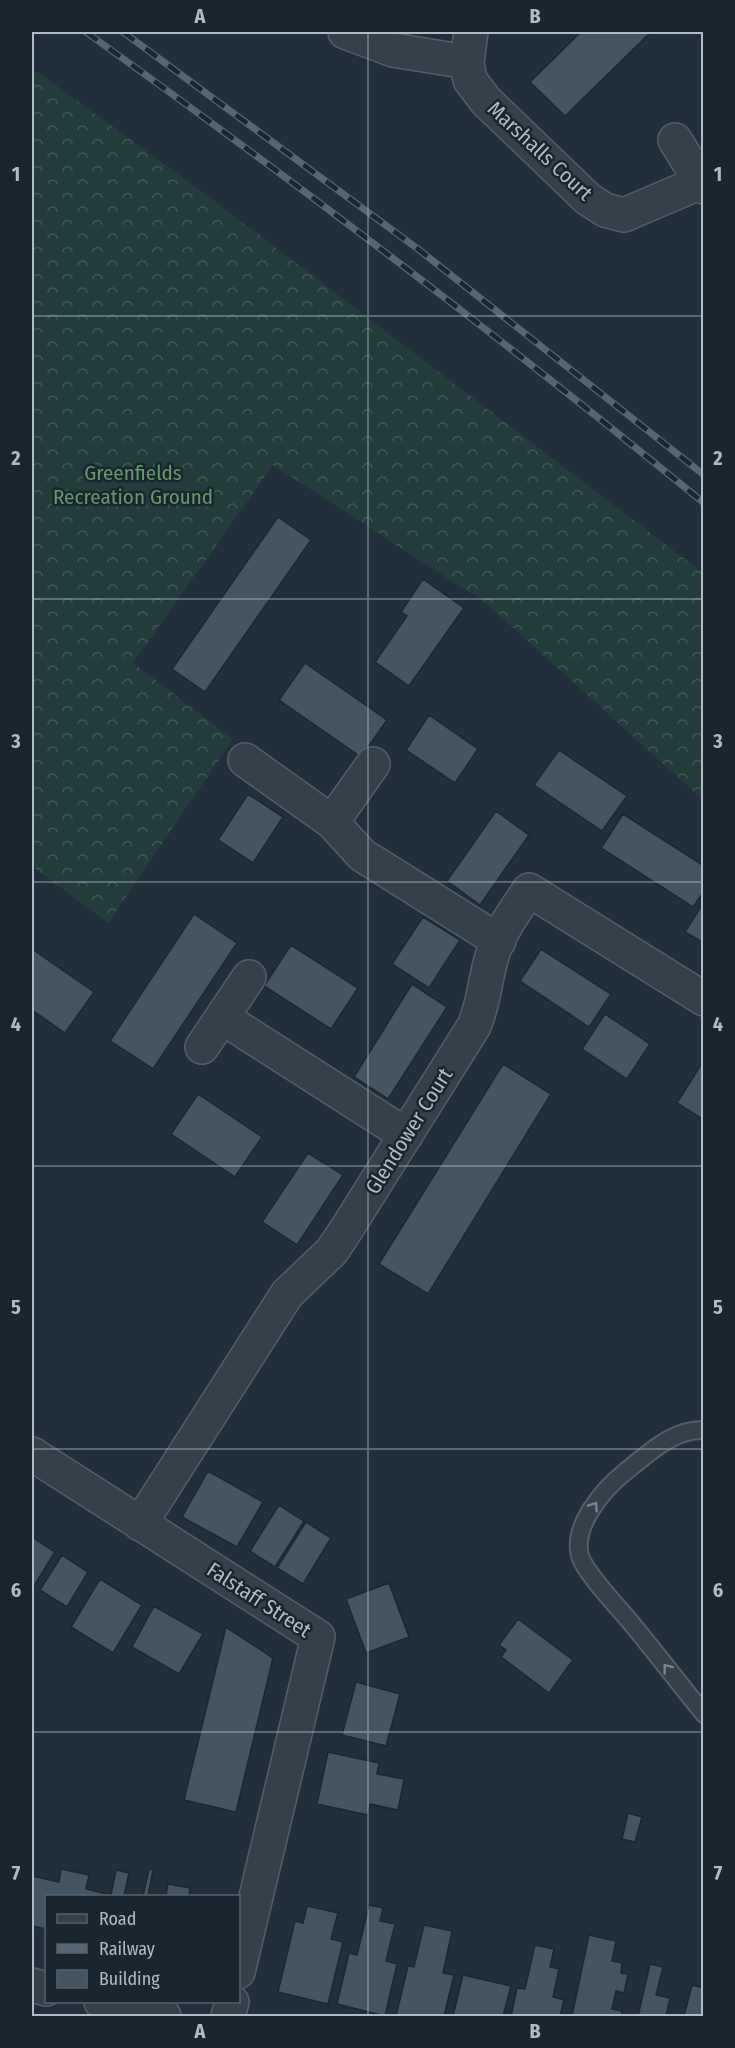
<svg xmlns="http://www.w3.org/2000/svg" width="735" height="2048" font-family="'Fira Sans Condensed',sans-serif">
  <defs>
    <pattern id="forest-crowns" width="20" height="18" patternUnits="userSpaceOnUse" patternTransform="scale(1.5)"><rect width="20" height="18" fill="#223c3c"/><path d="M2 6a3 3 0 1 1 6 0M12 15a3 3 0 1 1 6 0" fill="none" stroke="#405657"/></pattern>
  </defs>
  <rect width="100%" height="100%" fill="#202f3b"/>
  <path fill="url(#forest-crowns)" d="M32,68L200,190L703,573V800L487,604L273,465L133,663L233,739L108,923L32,866Z"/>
  <path fill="#435563" stroke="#1b2832" stroke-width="1.5" d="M581,32H651L565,116L530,82Z
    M278,517L311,540L205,692L172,669Z
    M423,579L464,608L409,686L375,662L407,616L401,612Z
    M305,663L387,720L361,757L279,700Z
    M429,715L478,749L455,783L406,750Z
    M559,750L627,796L602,831L534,785Z
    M248,794L283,817L253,863L218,840Z
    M496,811L529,835L480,905L447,881Z
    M623,814L704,866V891L693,907L601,848Z
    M704,902V943L685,932Z
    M194,914L237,943L153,1069L110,1041Z
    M423,917L460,940L429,988L392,964Z
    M291,945L358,988L331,1029L264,986Z
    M32,949L94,992L65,1033L32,1010Z
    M541,949L611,994L589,1027L520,981Z
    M412,984L447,1007L388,1099L354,1077Z
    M605,1014L650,1044L627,1079L582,1049Z
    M704,1060V1120L677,1103Z
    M503,1064L551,1094L428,1294L379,1264Z
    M198,1094L262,1137L235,1177L171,1134Z
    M308,1153L343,1175L297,1245L262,1222Z
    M208,1471L263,1502L237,1547L182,1517Z
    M279,1505L304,1521L275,1567L250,1551Z
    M306,1522L331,1538L303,1584L277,1568Z
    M32,1537L55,1552L32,1589Z
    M62,1555L88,1572L67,1607L40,1590Z
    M100,1579L142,1605L113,1653L71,1627Z
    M389,1583L409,1637L366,1653L346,1599Z
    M154,1606L203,1634L179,1674L132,1647Z
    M518,1619L573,1660L549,1693L501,1657L506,1650L499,1645Z
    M226,1627L273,1658L236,1812L184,1800Z
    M356,1682L400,1694L386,1746L342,1735Z
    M328,1752L379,1763L377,1774L404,1779L398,1810L370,1804L368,1815L317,1804Z
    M628,1813L642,1817L635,1842L622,1839Z
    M61,1869L89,1875L86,1889L111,1895L116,1870L129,1873L124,1896H46V1929L32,1926V1876L59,1882Z
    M149,1869L153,1870L148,1896H143Z
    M168,1884L190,1888L189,1896H166Z
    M369,1905L383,1908L380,1921L395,1924L386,1961L397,1964L385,2016L337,2004L349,1953L357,1955Z
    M307,1906L338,1913L331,1939L343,1942L328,2004L278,1992L295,1921L303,1923Z
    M424,1925L452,1931L443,1973L454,1975L444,2016H396L408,1966L414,1967Z
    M589,1935L616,1941L612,1961L622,1963L621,1973L628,1974L624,1993L616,1991L612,2009L622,2011L621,2016H572Z
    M535,1945L554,1949L550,1967L559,1969L553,1997L564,2000L560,2016H511L517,1988L525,1989Z
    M650,1964L663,1967L656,1995L670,1998L666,2016H669H638Z
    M463,1975L511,1986L503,2016H453Z
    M692,1985L704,1988V2016H684Z"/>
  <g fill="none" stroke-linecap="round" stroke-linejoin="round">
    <defs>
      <path id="lane" d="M704,1430C673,1429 649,1453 625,1472C604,1489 572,1525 580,1556C585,1572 615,1604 627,1618C653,1649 678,1682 704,1714"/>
      <path id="street" d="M345,32L393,50L467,62
        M471,32L467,62L470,80L486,101L588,199L605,210L624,215L701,182
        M675,140L704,187
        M245,760L332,822L362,855L499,941
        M332,822L373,764
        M223,1018L406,1135
        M202,1047L249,977
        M32,1454L318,1637L238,1972
        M140,1524L287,1294L332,1251L346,1230L474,1026C485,1001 485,975 494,950C502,928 516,910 529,890L704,999
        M32,1985L46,1989
        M101,2002L164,2016
        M228,2016L232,2002"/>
    </defs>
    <use href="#lane" stroke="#525e69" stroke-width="20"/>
    <use href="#street" stroke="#525e69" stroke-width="36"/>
    <use href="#lane" stroke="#34414b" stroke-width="16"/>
    <use href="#street" stroke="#34414b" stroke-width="33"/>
    <defs>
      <path id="rail" d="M86,32C297,183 503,339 704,503
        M123,32L418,249L704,475"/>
    </defs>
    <use href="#rail" stroke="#556573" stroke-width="7"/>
    <use href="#rail" stroke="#192630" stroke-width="4.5" stroke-dasharray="14" stroke-linecap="butt"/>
  </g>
  <defs><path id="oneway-chevron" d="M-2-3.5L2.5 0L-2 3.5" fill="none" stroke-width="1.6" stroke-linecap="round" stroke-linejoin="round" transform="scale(1.5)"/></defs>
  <g stroke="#788490">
    <use href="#oneway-chevron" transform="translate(594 1506) rotate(-56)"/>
    <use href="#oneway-chevron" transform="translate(667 1668) rotate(-128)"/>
  </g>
  <path fill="none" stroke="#afbbc8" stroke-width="1.5" stroke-opacity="0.55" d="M368,32V2016M32,316H704M32,599H704M32,882H704M32,1166H704M32,1449H704M32,1732H704"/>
  <g text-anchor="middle" stroke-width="5" stroke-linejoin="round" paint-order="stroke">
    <g font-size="21" fill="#afbbc8" stroke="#192630">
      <text transform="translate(540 151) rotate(43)" y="7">Marshalls Court</text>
      <text transform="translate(409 1131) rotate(-58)" y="7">Glendower Court</text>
      <text transform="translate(259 1600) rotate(33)" y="7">Falstaff Street</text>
    </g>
    <g font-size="21" fill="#649a6a" stroke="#192630">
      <text x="133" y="480">Greenfields<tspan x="133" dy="24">Recreation Ground</tspan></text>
    </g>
  </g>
  <rect width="735" height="2048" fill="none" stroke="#192630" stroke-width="66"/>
  <rect x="45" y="1895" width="195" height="108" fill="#192630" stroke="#55626d" stroke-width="1.5"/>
  <rect x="57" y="1914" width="30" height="9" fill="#34414b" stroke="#55626d" stroke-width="1.5"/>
  <text x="99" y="1925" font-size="18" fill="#afbbc8">Road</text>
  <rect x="57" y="1944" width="30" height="9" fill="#556573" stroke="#55626d" stroke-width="1.5"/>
  <text x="99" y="1955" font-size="18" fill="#afbbc8">Railway</text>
  <rect x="57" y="1970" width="30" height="18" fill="#435563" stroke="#55626d" stroke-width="1.5"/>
  <text x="99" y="1985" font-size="18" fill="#afbbc8">Building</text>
  <rect x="33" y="33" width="669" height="1982" fill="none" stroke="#afbbc8" stroke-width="2"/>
  <g font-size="20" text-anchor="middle" font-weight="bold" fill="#afbbc8">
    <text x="200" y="23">A</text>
    <text x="535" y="23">B</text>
    <text x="16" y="181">1</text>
    <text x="718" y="181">1</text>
    <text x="16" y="465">2</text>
    <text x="718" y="465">2</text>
    <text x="16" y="748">3</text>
    <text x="718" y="748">3</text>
    <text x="16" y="1031">4</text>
    <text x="718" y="1031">4</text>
    <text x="16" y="1314">5</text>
    <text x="718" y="1314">5</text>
    <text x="16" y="1597">6</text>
    <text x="718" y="1597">6</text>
    <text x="16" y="1880">7</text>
    <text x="718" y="1880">7</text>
    <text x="200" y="2038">A</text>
    <text x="535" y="2038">B</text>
  </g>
</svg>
